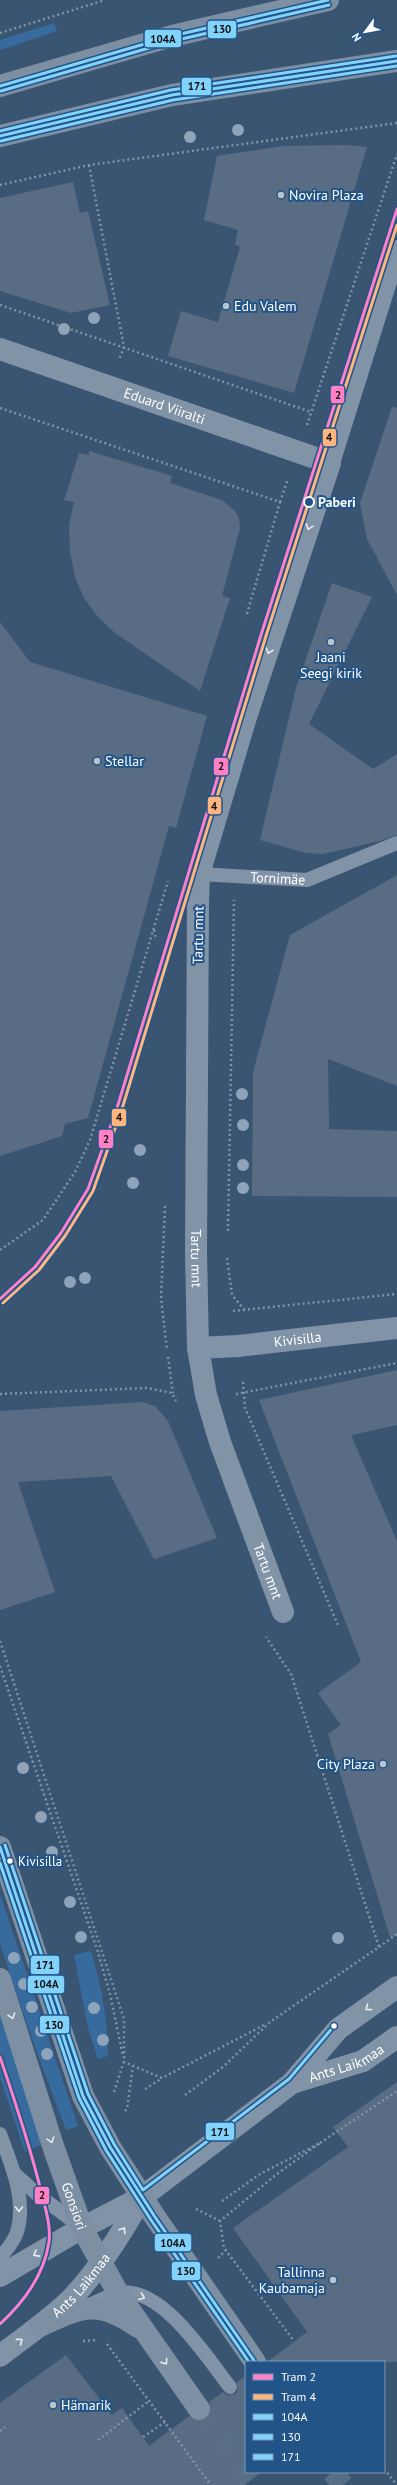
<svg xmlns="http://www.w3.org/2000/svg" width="397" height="2485" font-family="'PT Sans',sans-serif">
  <rect width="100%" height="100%" fill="#3a5571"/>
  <path fill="#376b9e" d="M54,23L57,31L0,50V40Z
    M0,1894L78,2126L66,2130L36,2050L0,1944Z
    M91,1951C102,1988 107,2017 108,2056L98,2059L88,2028L74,1955Z
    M0,2008L46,2143L25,2152L0,2078Z"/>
  <path fill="#586d83" d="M347,145L367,147L294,393L168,356L181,311L218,322L240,247L235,245L238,230L204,220L217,156L283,146Z
    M73,182L80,213L88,211L110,305L71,313L0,291V198Z
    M392,407L397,408V595L367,539L360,503Z
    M89,451L172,476L170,483L222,500L235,511L239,518L240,528L222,596L230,598L200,691L115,633L98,617L84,598L75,577L70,552L69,525L74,502L64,500L79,453L89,455Z
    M332,583L372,597L309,724L373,769L397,754V835L380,841L323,854L306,853L260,840L296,688Z
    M0,622L30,662L207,716L176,828L169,826L88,1118L65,1124L62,1136L0,1156Z
    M397,875V1086L328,1059L329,1129L397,1131V1197L252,1196L253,1072L290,935Z
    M397,1370V1425L351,1435L397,1541V1936L390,1937L328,1734L341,1725L318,1693L361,1662L259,1400Z
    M142,1402L155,1406L168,1421L217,1538L154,1559L111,1476L18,1482L55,1592L0,1610V1411Z
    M397,2082V2362H267L307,2332L233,2228L348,2147L333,2127Z
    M66,2355L112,2415L122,2408L149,2446L189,2416L200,2421L206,2419L211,2408L209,2402L223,2392L227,2395L235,2394L238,2390L237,2382L246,2376V2485H0V2403Z"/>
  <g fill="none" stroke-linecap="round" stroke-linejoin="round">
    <path stroke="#586e86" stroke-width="22" stroke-dasharray="22 11" stroke-linecap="butt" d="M199,2409L254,2485
      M333,2472L343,2485"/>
    <path stroke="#8193a7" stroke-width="2.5" stroke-dasharray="2 3" stroke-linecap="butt" d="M0,33L105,0
      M89,165L124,347L119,360
      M0,185L89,165L397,123
      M0,305L311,412
      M0,408L280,502L246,617
      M307,425L397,154
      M280,502L288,479
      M154,930L156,940
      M165,1206L161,1298L167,1350
      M228,1231L234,900
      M0,1250L43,1220L75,1172L90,1140L168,881
      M227,1258L232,1295L244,1309
      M233,1311L397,1294
      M168,1357L173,1393
      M243,1382L245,1408L338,1625
      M0,1394L147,1388L172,1393L176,1401
      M236,1394L397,1363
      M0,1641L124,2019V2062L162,2078L266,2024
      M0,1666L97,1949L110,1994L123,2056
      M379,1947L397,1934
      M145,2089L161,2079
      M114,2092L124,2061
      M185,2095L223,2067L270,2022L379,1947L291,1674L266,1637
      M125,2111L127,2109L133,2066
      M320,2143L397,2091
      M222,2201L260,2174L320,2143L277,2174L220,2221L224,2248L294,2341
      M196,2209L220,2221
      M218,2258L226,2250
      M83,2341L98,2340
      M107,2344L211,2485
      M0,2431L5,2427
      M143,2437L165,2422
      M98,2440L149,2401
      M384,2469L397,2485"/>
    <g stroke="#8193a7" stroke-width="14">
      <path id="s1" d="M199,874L307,880L397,843"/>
      <path d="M0,2134C11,2164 27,2200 17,2232C14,2242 6,2250 0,2258"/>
      <path d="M14,2173L38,2195L80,2226"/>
      <path d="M87,2306C97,2302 107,2296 118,2293C161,2284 207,2358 230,2387"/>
    </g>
    <path stroke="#8193a7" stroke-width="20" d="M330,463L397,250"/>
    <g stroke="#8193a7" stroke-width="22">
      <path id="s2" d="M0,349L330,463L246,717L199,874L198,904L196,1252L198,1348L206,1395L220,1442L283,1612"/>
      <path id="s3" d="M198,1348L238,1346L397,1328"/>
      <path id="s4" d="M292,2083L363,2061L397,2037"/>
      <path d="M0,2276L82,2228L142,2197L292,2083L338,2029L397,1987"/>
      <path id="s5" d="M0,2356C24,2337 50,2320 72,2298C100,2268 122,2233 142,2197"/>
    </g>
    <g stroke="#7d8fa2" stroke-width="22">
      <path d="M0,86L172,36L328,0"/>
      <path d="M0,136L172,95L397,61"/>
      <path d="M0,1847L83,2096L110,2147L155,2217L255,2362"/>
      <path id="s6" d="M0,1979L53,2146L82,2228L118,2293L199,2409"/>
      <path d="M40,2326C82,2307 97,2298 138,2327"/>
    </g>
    <defs>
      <path id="bus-1" d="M0,86L172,36L328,0
        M0,136L172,95L397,61
        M0,1847L83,2096L110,2147L155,2217L255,2362"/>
      <path id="bus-2" d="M1,91L173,41L329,5
        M1,141L173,100L397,66
        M0,1863L79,2098L106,2150L151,2220L249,2362"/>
      <path id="bus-3" d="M0,131L171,90L396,56
        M5,1845L88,2094L114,2144L143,2190L289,2079L334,2026"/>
    </defs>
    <use href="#bus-1" stroke="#235488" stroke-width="6"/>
    <use href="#bus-2" stroke="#235488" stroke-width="6"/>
    <use href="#bus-3" stroke="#235488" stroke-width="6"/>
    <use href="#bus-1" stroke="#82d3fc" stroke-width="3"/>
    <use href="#bus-2" stroke="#82d3fc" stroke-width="3"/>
    <use href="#bus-3" stroke="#82d3fc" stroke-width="3"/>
    <defs>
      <path id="tram-1" d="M0,1299L35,1267L61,1233L88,1189L117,1108L261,635L397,209
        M0,2057C15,2101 30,2146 41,2191C45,2207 51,2225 49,2242C44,2275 24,2302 0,2324"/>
      <path id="tram-2" d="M3,1303L39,1270L65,1236L93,1191L122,1109L266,636L397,225"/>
    </defs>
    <use href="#tram-1" stroke="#235488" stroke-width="6"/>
    <use href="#tram-2" stroke="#235488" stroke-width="6"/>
    <use href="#tram-1" stroke="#ff80c5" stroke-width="3"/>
    <use href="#tram-2" stroke="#ffb580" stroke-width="3"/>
  </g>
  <g fill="#8ea4bb">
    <circle cx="238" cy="130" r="6"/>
    <circle cx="190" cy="137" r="6"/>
    <circle cx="94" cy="318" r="6"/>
    <circle cx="64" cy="329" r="6"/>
    <circle cx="242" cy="1094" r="6"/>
    <circle cx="243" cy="1125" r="6"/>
    <circle cx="140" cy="1150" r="6"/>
    <circle cx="243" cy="1165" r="6"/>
    <circle cx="133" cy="1183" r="6"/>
    <circle cx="243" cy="1188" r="6"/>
    <circle cx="85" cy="1278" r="6"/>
    <circle cx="70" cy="1282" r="6"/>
    <circle cx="23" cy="1768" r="6"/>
    <circle cx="41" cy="1817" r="6"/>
    <circle cx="52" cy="1852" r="6"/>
    <circle cx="70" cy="1902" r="6"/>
    <circle cx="81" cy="1937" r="6"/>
    <circle cx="338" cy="1938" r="6"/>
    <circle cx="14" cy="1958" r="6"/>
    <circle cx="24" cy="1984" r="6"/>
    <circle cx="32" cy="2007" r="6"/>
    <circle cx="94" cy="2008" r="6"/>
    <circle cx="41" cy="2031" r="6"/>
    <circle cx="103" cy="2040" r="6"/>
    <circle cx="47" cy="2054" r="6"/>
  </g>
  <defs><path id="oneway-chevron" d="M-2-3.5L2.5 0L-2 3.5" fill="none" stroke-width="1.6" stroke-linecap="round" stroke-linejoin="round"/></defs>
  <g stroke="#eceff2">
    <use href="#oneway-chevron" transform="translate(309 527) rotate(108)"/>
    <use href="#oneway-chevron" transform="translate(269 651) rotate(109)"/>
    <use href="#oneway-chevron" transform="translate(368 2008) rotate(144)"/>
    <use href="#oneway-chevron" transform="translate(19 2209) rotate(90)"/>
    <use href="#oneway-chevron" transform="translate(123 2230) rotate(-57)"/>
    <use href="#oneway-chevron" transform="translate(36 2254) rotate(151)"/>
    <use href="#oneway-chevron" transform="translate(142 2297) rotate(21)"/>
    <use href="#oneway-chevron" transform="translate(20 2341) rotate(-37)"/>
  </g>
  <g stroke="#e5e9ec">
    <use href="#oneway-chevron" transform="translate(12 2016) rotate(71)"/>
    <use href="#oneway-chevron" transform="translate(51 2140) rotate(73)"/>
    <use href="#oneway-chevron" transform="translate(165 2362) rotate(55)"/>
  </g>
  <g fill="#bac4cd" stroke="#235488" stroke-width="1.5">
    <circle cx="281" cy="195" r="4"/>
    <circle cx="226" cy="306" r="4"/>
    <circle cx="331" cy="642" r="4"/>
    <circle cx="97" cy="761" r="4"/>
    <circle cx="383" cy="1764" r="4"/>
    <circle cx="333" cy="2280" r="4"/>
    <circle cx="53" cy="2405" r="4"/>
  </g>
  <circle fill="#235488" stroke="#fff" stroke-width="2" cx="309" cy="502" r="5"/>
  <g fill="#fff" stroke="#235488" stroke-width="1.5">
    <circle cx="10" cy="1861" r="3.5"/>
    <circle cx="334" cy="2026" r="3.5"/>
  </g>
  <g text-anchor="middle" stroke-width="4" stroke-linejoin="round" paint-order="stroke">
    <g font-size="13" fill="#fff" stroke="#235488" text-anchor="start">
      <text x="18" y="1866">Kivisilla</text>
    </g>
    <g font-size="14" fill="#fff" stroke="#235488" text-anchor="start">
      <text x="289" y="200">Novira Plaza</text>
      <text x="234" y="311">Edu Valem</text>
      <text x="331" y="662" text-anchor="middle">Jaani<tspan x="331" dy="16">Seegi kirik</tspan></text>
      <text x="105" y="766">Stellar</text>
      <text x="375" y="1769" text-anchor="end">City Plaza</text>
      <text x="325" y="2277" text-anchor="end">Tallinna<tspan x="325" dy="16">Kaubamaja</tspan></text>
      <text x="61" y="2410">Hämarik</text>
    </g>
    <g font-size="14" fill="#fff" stroke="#235488">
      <text dy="5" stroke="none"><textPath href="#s2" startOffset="174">Eduard Viiralti</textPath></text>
      <text dy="5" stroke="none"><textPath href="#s1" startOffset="79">Tornimäe</textPath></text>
      <text transform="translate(198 935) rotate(-89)" y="5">Tartu mnt</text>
      <text dy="5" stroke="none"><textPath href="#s2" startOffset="1165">Tartu mnt</textPath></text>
      <text dy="5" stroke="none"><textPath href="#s3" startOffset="100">Kivisilla</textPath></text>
      <text dy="5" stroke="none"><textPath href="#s2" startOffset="1489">Tartu mnt</textPath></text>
      <text dy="5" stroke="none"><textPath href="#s4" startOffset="58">Ants Laikmaa</textPath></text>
      <text dy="5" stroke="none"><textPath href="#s6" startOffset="239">Gonsiori</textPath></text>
      <text dy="5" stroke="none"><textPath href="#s5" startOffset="108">Ants Laikmaa</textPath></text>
    </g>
    <g font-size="14" font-weight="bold" fill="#fff" stroke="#235488" text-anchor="start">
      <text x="318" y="507">Paberi</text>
    </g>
  </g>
  <g stroke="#235488" stroke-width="1.5">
    <rect x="207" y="20" width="30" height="19" rx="4" fill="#82d3fc"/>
    <rect x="144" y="29" width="38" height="19" rx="4" fill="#82d3fc"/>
    <rect x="181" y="77" width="31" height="19" rx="4" fill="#82d3fc"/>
    <rect x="330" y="385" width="15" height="19" rx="4" fill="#ff80c5"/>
    <rect x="322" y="428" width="15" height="19" rx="4" fill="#ffb580"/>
    <rect x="213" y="757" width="16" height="19" rx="4" fill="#ff80c5"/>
    <rect x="207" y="796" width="15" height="19" rx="4" fill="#ffb580"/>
    <rect x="111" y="1108" width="16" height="19" rx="4" fill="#ffb580"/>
    <rect x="98" y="1129" width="16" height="20" rx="4" fill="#ff80c5"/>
    <rect x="30" y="1955" width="30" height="20" rx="4" fill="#82d3fc"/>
    <rect x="27" y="1975" width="38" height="19" rx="4" fill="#82d3fc"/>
    <rect x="39" y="2015" width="31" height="19" rx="4" fill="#82d3fc"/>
    <rect x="205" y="2122" width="30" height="19" rx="4" fill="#82d3fc"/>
    <rect x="34" y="2186" width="16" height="19" rx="4" fill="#ff80c5"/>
    <rect x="154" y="2233" width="38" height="19" rx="4" fill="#82d3fc"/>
    <rect x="171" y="2261" width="30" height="20" rx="4" fill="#82d3fc"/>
  </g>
  <g font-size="11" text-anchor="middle" font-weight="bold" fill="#111">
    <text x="222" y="33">130</text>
    <text x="163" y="43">104A</text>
    <text x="197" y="90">171</text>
    <text x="338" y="399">2</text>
    <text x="329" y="441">4</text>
    <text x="221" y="770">2</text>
    <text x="214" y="810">4</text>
    <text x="119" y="1121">4</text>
    <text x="106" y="1143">2</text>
    <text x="45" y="1969">171</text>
    <text x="46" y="1988">104A</text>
    <text x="54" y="2029">130</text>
    <text x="220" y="2136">171</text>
    <text x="42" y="2199">2</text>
    <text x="173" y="2247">104A</text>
    <text x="186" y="2275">130</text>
  </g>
  <rect x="245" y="2361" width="140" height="112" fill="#235488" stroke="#7b98b8"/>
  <rect x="253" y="2374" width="20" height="6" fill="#ff80c5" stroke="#7b98b8"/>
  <text x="281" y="2381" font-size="12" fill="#ffffff">Tram 2</text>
  <rect x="253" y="2394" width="20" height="6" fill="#ffb580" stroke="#7b98b8"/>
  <text x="281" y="2401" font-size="12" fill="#ffffff">Tram 4</text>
  <rect x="253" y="2414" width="20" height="6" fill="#82d3fc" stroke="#7b98b8"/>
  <text x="281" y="2421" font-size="12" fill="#ffffff">104A</text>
  <rect x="253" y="2434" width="20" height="6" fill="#82d3fc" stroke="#7b98b8"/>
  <text x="281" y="2441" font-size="12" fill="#ffffff">130</text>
  <rect x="253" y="2454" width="20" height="6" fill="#82d3fc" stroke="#7b98b8"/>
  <text x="281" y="2461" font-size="12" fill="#ffffff">171</text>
  <g transform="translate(365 32) rotate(238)" stroke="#235488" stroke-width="3" paint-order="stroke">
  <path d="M0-3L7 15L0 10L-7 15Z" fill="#ffffff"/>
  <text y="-6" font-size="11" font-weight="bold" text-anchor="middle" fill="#ffffff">N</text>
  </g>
</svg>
